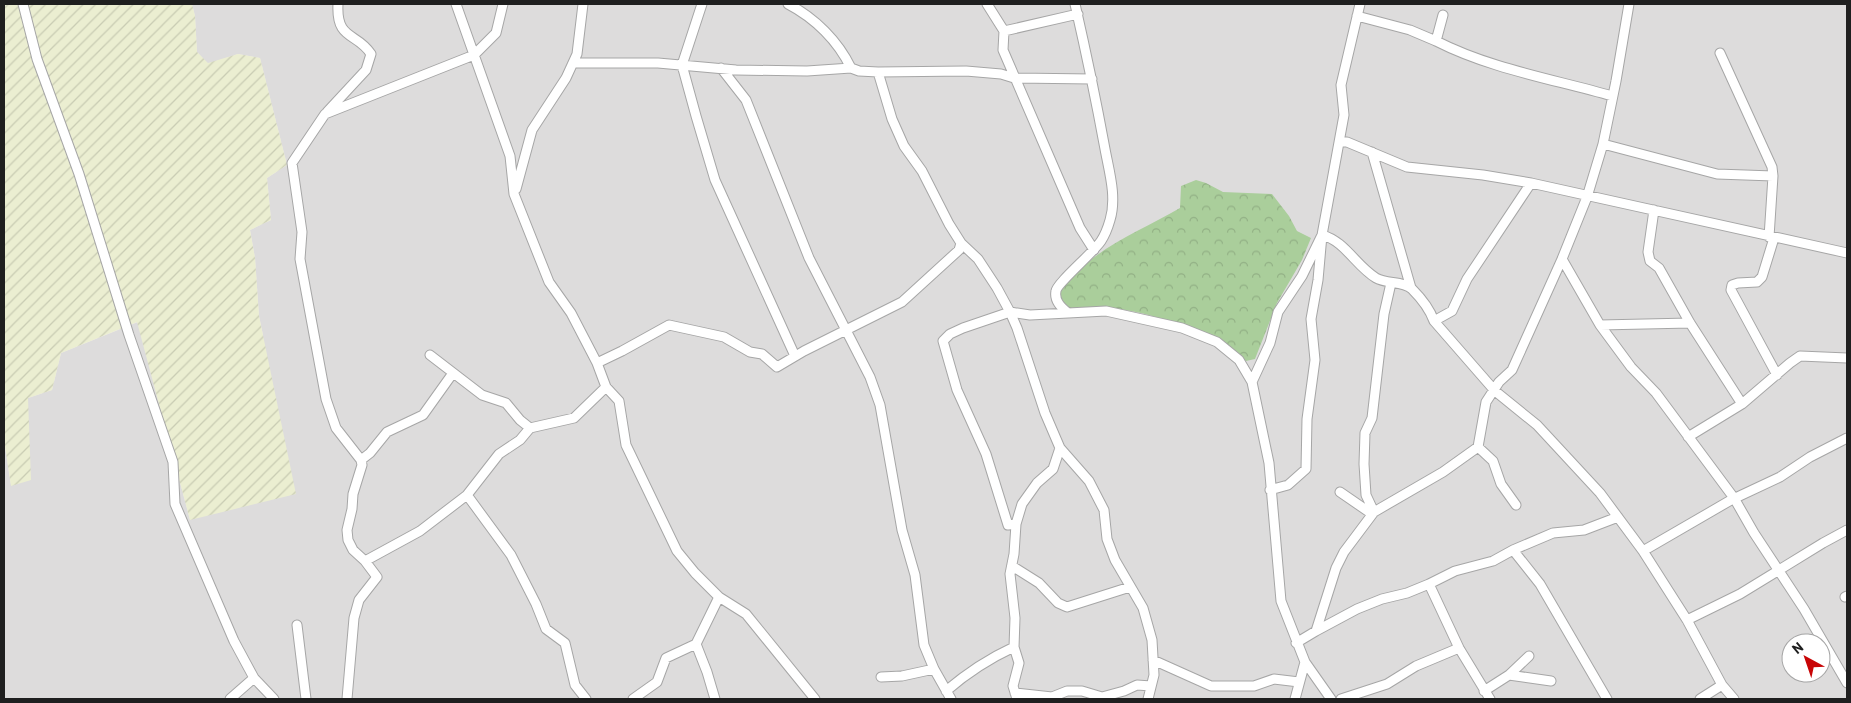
<svg xmlns="http://www.w3.org/2000/svg" width="1851" height="703" font-family="Barlow,sans-serif">
  <defs>
    <pattern id="farmland-furrows" width="10" height="10" patternUnits="userSpaceOnUse" patternTransform="scale(1.25)"><rect width="10" height="10" fill="#ebeed1"/><path d="M-1 1l2-2M0 10L10 0M9 11l2-2" fill="none" stroke="#c9ccb3"/></pattern>
    <pattern id="forest-crowns" width="20" height="18" patternUnits="userSpaceOnUse" patternTransform="scale(1.25)"><rect width="20" height="18" fill="#aace9b"/><path d="M2 6a3 3 0 1 1 6 0M12 15a3 3 0 1 1 6 0" fill="none" stroke="#92b085"/></pattern>
  </defs>
  <rect width="100%" height="100%" fill="#efece5"/>
  <path fill="#dddcdc" fill-rule="evenodd" d="M192,4H1847V699H4V440L11,485L28,398L52,390L61,353L138,322L190,520L263,335L259,316L255,258L250,230L271,220L267,178L287,165L260,58L238,54L208,64L197,52L195,16ZM1791,643H1821V673H1791Z"/>
  <path fill="url(#farmland-furrows)" d="M4,4H192L195,16L197,52L208,63L238,54L260,58L287,165L267,178L271,220L250,230L255,258L259,316L296,494L190,520L137,322L61,353L52,390L28,398L31,480L11,486L4,440Z"/>
  <path fill="url(#forest-crowns)" d="M1196,180L1206,183L1223,192L1272,194L1289,216L1297,231L1311,238L1302,260L1277,303L1255,359L1246,361C1215,336 1159,314 1119,309C1100,306 1080,315 1063,305C1061,299 1059,293 1063,287C1066,282 1072,277 1076,273C1106,243 1144,229 1180,208L1181,186Z"/>
  <g fill="none" stroke-linecap="round" stroke-linejoin="round">
    <defs>
      <path id="minor" d="M23,4L37,59L79,174L129,335L173,462L175,504L234,641L254,678L274,699
        M456,4L510,156L514,194L549,282L571,313L597,363
        M702,4L682,65L696,116L715,180L795,356
        M788,4C815,18 838,41 851,68L859,71L878,72L892,119L904,146L922,171L949,224L961,243L978,259L997,288L1010,312L1017,328L1045,413L1060,448L1089,481L1104,510L1107,539L1115,560L1143,608L1152,640L1154,675L1148,699
        M987,4L1004,31L1078,14
        M1075,4C1086,52 1096,100 1105,149C1109,171 1117,197 1110,220C1108,227 1105,235 1101,241C1093,253 1057,283 1056,291C1054,301 1061,307 1068,313L1106,311L1182,328L1217,342L1239,360L1252,382L1269,463L1281,601L1305,662L1295,699
        M1443,15L1436,41C1491,69 1553,79 1612,96
        M1357,16L1410,30L1436,41
        M1004,31L1003,50L1080,228L1094,250
        M1720,53L1772,167L1773,176L1769,237
        M573,63H658L736,70L807,71L851,68
        M721,68L746,100L809,258L870,377L880,405L902,530L915,575L924,645L934,669L951,699
        M878,72L966,71L1001,74L1014,78L1092,79
        M327,112L366,70L371,54C357,32 336,41 338,4
        M1339,142H1347L1407,167L1483,175L1531,183
        M1603,144L1717,174L1773,176
        M1372,152L1411,288
        M516,189L532,130L566,78L577,54L583,4
        M1654,210L1648,252L1650,261L1659,268L1690,323L1742,404
        M1774,238L1762,277L1757,282L1738,283L1732,285L1731,290L1777,375
        M1562,259L1600,325L1631,367L1656,393L1734,498L1754,533L1804,609L1847,683
        M1434,321L1452,311L1467,279L1531,183L1847,253
        M1600,325L1690,323
        M430,355L482,395L506,403L520,420L530,428L520,440L499,454L467,495
        M1252,382L1270,343L1278,312L1302,276L1322,235L1344,115L1341,85L1360,4
        M606,387L597,363L622,351L669,325L724,337L750,352L762,354L777,367L804,351L902,302L959,250L961,243
        M530,428L574,418L606,387L619,401L626,445L677,551L695,573L719,597L746,614L815,699
        M1688,437L1742,404L1790,363L1800,356L1847,358
        M1478,447L1493,461L1501,484L1516,505
        M361,460L336,428L326,399L300,259L302,232L292,163L325,114L474,55L496,33L503,4
        M1270,490L1288,485L1306,469L1307,419L1315,360L1311,319L1318,280L1322,235C1345,241 1356,266 1376,278C1386,284 1404,281 1412,289C1420,297 1430,310 1434,321L1495,391L1537,425L1600,493L1643,551L1687,620L1722,685L1734,699
        M1340,492L1372,514
        M1374,512L1366,495L1364,464L1365,433L1372,418L1384,314L1391,283
        M1016,524L1008,525L986,454L957,390L943,341L950,334L963,328L1010,312L1030,315L1068,313
        M1513,550L1540,584L1607,699
        M1643,551L1731,500L1780,477L1810,457L1847,438
        M365,561L420,531L467,495L511,555L536,604L546,629L565,643L575,685L586,699
        M1012,566L1039,583L1058,603L1067,607L1130,587
        M1845,597L1847,596
        M1687,620L1740,594L1823,543L1847,530
        M297,625L306,699
        M1316,631L1357,609L1382,599L1407,593L1429,584
        M1296,643L1316,631L1336,568L1344,552L1374,512L1443,472L1478,447L1486,402L1499,382L1512,370L1562,259L1587,197L1603,144L1616,81L1629,4
        M696,644L707,672L715,699
        M1153,660L1211,686H1254L1274,679L1299,682
        M1305,662L1331,699
        M1509,675L1529,656
        M881,677L902,676L934,669
        M946,691C967,673 988,659 1014,647
        M1484,691L1509,675L1551,681
        M1015,693L1052,697L1067,691H1082L1102,697L1124,691L1137,685L1151,686
        M230,699L254,678
        M347,699L354,618L359,600L377,577L365,561L353,550L348,540L347,530L352,509L353,494L362,465L361,460L370,453L387,432L423,415L453,373
        M633,699L657,682L666,658L696,644L719,597
        M1017,699L1013,686L1019,663L1014,647L1015,618L1010,574L1014,554L1016,524L1022,504L1037,483L1053,469L1060,448
        M1341,699L1387,684L1416,666L1459,648
        M1490,699L1459,648L1429,584L1455,571L1493,561L1513,550L1553,533L1584,530L1618,517
        M1700,699L1722,685"/>
    </defs>
    <use href="#minor" stroke="#a6a6a6" stroke-width="11"/>
    <use href="#minor" stroke="#fff" stroke-width="9"/>
  </g>
  <rect width="1851" height="703" fill="none" stroke="#1f1f1f" stroke-width="10"/>
  <g transform="translate(1806 658) rotate(320)"><circle r="24" fill="#ffffff" stroke="#a5a5a5"/>
  <path d="M0-4L9 19L0 12L-9 19Z" fill="#c80506"/>
  <text y="-8" font-size="14" font-weight="bold" text-anchor="middle" fill="#1f1f1f">N</text>
  </g>
</svg>
